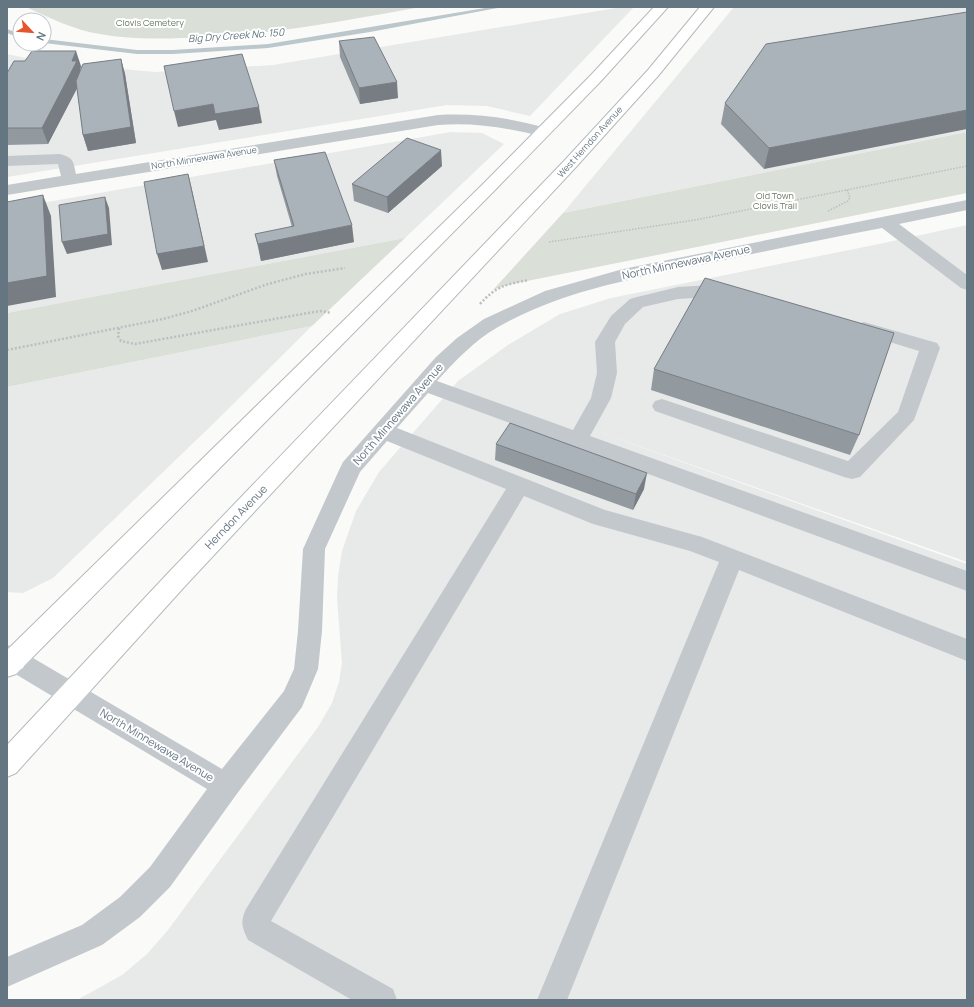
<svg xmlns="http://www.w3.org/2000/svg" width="974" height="1007" font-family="Manrope,sans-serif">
  <rect width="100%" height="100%" fill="#fafaf8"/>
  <path fill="#e8e9e9" d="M622,7H634L530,116L487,106L447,105L7,177V54L44,62L155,72L273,65Z
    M734,7H967V132L563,213Z
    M451,132L482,133L504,144L405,238L7,313V209Z
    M967,225V562L593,430L967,564V1000H77L122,975L147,954L168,930L318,727L332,703L339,682L342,663L337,598L338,576L342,551L356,511L379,472L458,381L508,345L560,314L611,298L879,244Z
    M312,326L214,423L53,578L23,593L7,592V387Z"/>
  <path fill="#dadfd7" d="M26,7H421C342,21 262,37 181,38C154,39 127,39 100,34C74,30 50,18 26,7Z
    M967,132V193L507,285L493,290L563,213Z
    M405,238L312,326L7,387V313Z"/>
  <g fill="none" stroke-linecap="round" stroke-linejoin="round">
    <path fill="#bbc7cb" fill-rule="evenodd" d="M491,7H503L370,32L268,48L173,54H137L44,43V39L137,50H173L268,44Z
      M7,29L20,34V38L7,33Z"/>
    <defs>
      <path id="major" d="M654,7H668L601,81L495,190L16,674L7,677V650L483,184L591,75Z
        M700,7H714L658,76L576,167L186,585L16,773L7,777V745L170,571L564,161L648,70Z"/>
      <path id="highway" d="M14,649L23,652L26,660L23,668L7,675V652Z"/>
    </defs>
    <use href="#major" stroke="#b5babe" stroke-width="2"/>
    <use href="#highway" stroke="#b4b9bd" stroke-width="2"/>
    <path stroke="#bbbfc2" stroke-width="1.5" stroke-dasharray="1.5 1.5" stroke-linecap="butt" d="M828,211L848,201L850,197L847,190
      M549,242L695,220L967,166"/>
    <path stroke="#bbbfc2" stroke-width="2.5" stroke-dasharray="2 2" stroke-linecap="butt" d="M480,304C496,286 507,284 529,280
      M119,328L118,336L121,341L135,344L308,313L321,311L331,313
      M7,350L163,319L192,311L268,284L306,274L345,268"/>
    <path fill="#c3c8cc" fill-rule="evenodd" d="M438,115C477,113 512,118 549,129L552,132L549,135L544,137C508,128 475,122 438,125L7,195V185L61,176L58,164L7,166V156L60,154C74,158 73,161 76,174Z
      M967,200V210L899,224L967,275V290L961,288L882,228C824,239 767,251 709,263C637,278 563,290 498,327C475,340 455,361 437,381L573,430L591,398L597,373L595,342L611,316L630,299L637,297L678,287L727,284L733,286L736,290L733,294L727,296L678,299L643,307L625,324L615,342L617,373L611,398L590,436L967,571V591L428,393L397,428L605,510L702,537L967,639V661L739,570L567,1000H537L719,562L690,551L593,524L524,496L271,921L393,989L397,1000H352L248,940C242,927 240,922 246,909L506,489L387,441L360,472L325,549L322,631L318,669L302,707L236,795L170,887L140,917L102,945L7,987V957L82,925L120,897L150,867L207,789L7,669V645L16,648L222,769L284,691L294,669L298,631L303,549L340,468L343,462L436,357L457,338L484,319L545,291L623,269Z
      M864,322L937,343L940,348L914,420L860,477L852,479L844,477L655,411L652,406L655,401L662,399L848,461L898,412L919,351L857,332L855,328L857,324Z"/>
    <use href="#major" fill="#fff" fill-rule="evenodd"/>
    <use href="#highway" fill="#fff" fill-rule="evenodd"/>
  </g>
  <path fill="#929a9f" d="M967,12L764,169L721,124L725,103Z
    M339,41L398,98L360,104L340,57Z
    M121,59L125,74L136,143L88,151L83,135L77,88L48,144L7,145V73L81,66L80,70L81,71Z
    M274,160L354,242L261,261L255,234L292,227L277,176Z
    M442,166L388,213L354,201L352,184Z
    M654,369L859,435L850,455L651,390Z
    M496,444L644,489L633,510L495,460Z"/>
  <path fill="#777d82" d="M76,51L81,66L80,70L83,77L48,144L42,128Z
    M121,59L125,74L136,143L88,151L83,135Z
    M397,82L398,98L360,104L359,88Z
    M213,104L259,107L262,123L219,130L216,120L178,127L174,111Z
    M967,110V129L764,169L769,148Z
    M441,150L442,166L388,213L387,197Z
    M188,174L192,190L208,262L162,270L157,254Z
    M43,195L51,216L56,297L7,306V283Z
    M105,197L109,208L112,245L67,254L62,242Z
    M352,225L354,242L261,261L258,244Z
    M647,473L644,489L633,510L636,494Z"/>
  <path fill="#aab3b9" stroke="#777d82" d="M967,12V110L769,148L725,103L766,44Z
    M374,37L397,82L359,88L339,41Z
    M32,51H76L72,61H77L42,128H7V73L14,61H25Z
    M242,54L259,107L215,114L213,104L174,111L164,66Z
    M121,59L131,127L83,135L76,81L83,64Z
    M407,138L441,150L387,197L352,184Z
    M325,152L352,225L258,244L255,234L294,226L274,160Z
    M188,174L204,246L157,254L144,182Z
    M43,195L47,276L7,283V202Z
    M105,197L108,234L62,242L59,205Z
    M705,278L894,333L859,435L654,369Z
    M510,423L647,473L636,494L496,444Z"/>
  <g text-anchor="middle" stroke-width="4" stroke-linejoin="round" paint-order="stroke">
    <g font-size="9" fill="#687a64" stroke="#fff">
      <text x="150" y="26">Clovis Cemetery</text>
      <text x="775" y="199">Old Town<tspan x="775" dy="10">Clovis Trail</tspan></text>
    </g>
    <g font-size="9" fill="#657683" stroke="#fff">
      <text transform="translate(590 142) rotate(-48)" y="3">West Herndon Avenue</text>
      <text transform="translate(204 158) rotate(-9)" y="3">North Minnewawa Avenue</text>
    </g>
    <g font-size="10" font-style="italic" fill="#60757c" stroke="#fff">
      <text transform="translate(236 35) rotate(-4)" y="4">Big Dry Creek No. 150</text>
    </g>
    <g font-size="11" fill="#657683" stroke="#fff">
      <text transform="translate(686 262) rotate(-12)" y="4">North Minnewawa Avenue</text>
      <text transform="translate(398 414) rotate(-49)" y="4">North Minnewawa Avenue</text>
      <text transform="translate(236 517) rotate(-46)" y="4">Herndon Avenue</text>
      <text transform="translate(157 745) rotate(31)" y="4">North Minnewawa Avenue</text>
    </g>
  </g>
  <rect width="974" height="1007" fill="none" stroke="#657683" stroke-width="16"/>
  <g transform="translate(32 32) rotate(116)"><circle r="19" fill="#ffffff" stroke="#c1c8cd"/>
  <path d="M0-3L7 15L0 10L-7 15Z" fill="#e4572e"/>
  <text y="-6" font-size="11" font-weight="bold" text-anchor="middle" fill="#657683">N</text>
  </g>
</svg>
